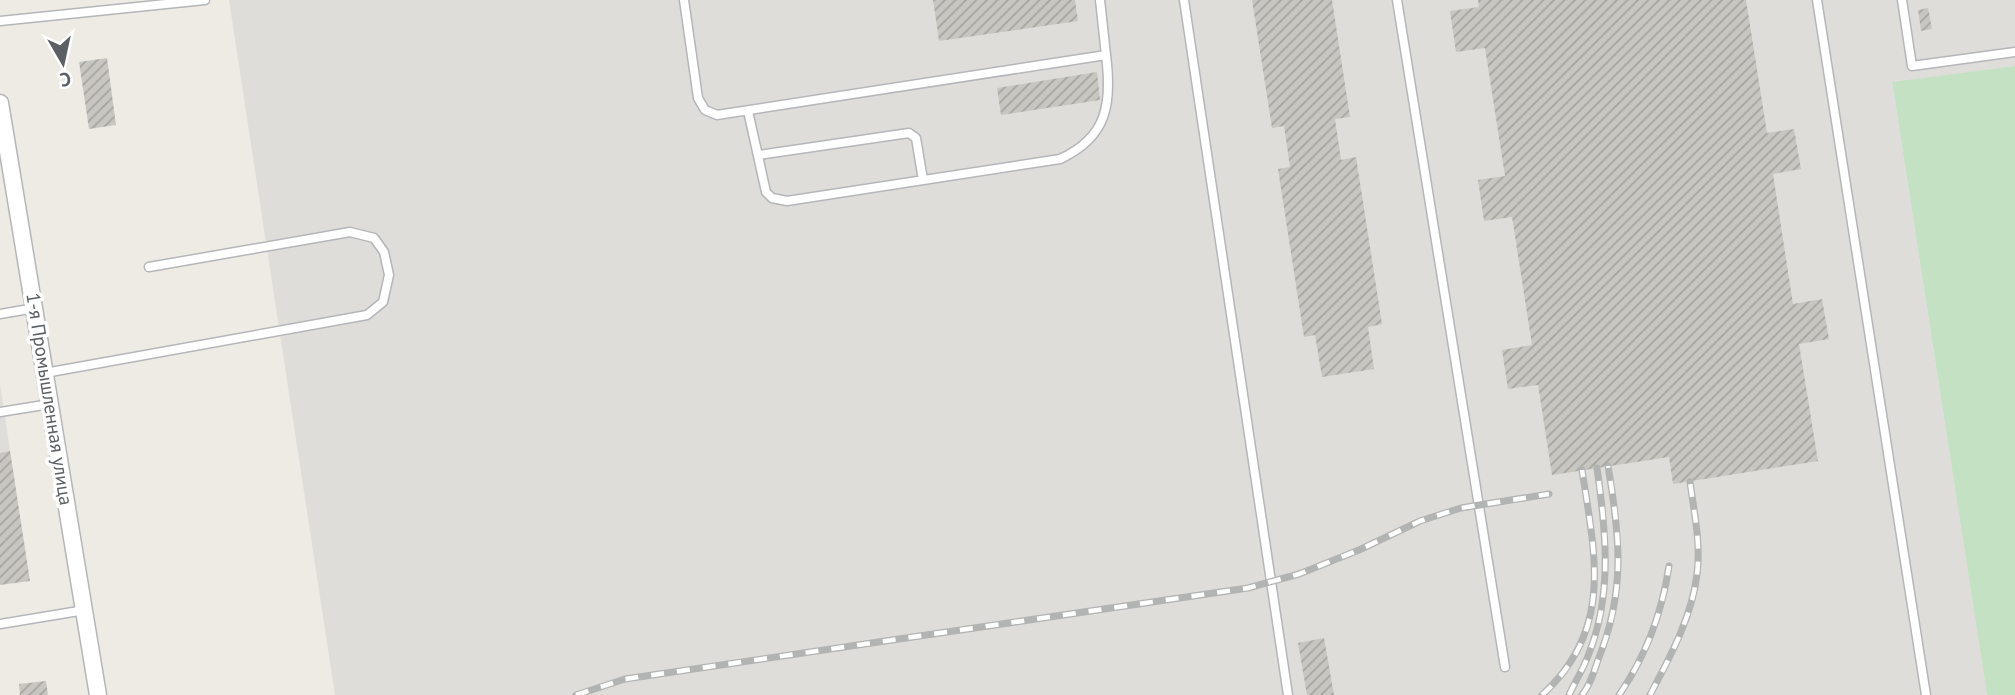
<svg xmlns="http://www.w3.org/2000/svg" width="2015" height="695" font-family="'PT Sans',sans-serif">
  <defs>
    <pattern id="building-hatch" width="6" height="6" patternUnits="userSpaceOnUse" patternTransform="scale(1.75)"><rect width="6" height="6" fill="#c8c6c1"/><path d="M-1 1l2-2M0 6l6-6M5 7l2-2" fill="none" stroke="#a6a4a0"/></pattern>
  </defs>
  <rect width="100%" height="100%" fill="#edebe4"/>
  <path fill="#dfddd9" d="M229,0H2015V66L1892,83L1987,695H335Z
    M0,384L18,504L6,506L0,511Z"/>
  <path fill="#c4e1c4" d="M2015,66V695H1987L1892,82Z"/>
  <path fill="url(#building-hatch)" d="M933,0H1075L1078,21L939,41Z
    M1252,0H1332L1350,117L1335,119L1341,160L1356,157L1382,324L1368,327L1374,369L1322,377L1315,335L1304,337L1278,169L1290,167L1284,126L1272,128Z
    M1478,0H1746L1767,133L1794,129L1801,169L1773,174L1793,304L1822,299L1829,339L1799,344L1818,461L1673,484L1669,457L1552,475L1538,385L1508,389L1502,350L1532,345L1512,217L1484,221L1478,180L1505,176L1485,48L1456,52L1450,11L1479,7Z
    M1928,8L1932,29L1921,31L1918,10Z
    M107,58L116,125L89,129L79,62Z
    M1097,72L1100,100L1001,115L997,88Z
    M10,451L30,581L0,585V453Z
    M1324,638L1334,695H1307L1298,643Z
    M46,681L48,695H20L19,684Z"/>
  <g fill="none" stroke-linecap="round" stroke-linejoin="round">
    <defs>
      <path id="lane" d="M684,0L698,98L705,110L717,115L1106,55L1100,0
        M1184,0L1288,695
        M1397,0L1505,667
        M1817,0L1926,695
        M1902,0L1912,66L2015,52
        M0,21L205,0
        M748,111L766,192L772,198L787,201L1060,159C1108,137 1112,103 1106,55
        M759,155L909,133L916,138L923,180
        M0,314L35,308
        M45,373L367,315L383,302L389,275L384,252L374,238L350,232L149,267
        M0,412L50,404
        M0,624L85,610"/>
      <path id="street" d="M0,103L98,695"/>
    </defs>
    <use href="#lane" stroke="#b5b6ba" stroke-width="11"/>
    <use href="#street" stroke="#b5b6ba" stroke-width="19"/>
    <use href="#lane" stroke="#fff" stroke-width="8"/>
    <use href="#street" stroke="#fff" stroke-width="16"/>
    <defs>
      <path id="rail" d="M576,695L625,679L1248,588L1299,574L1359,550L1420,521L1461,508L1549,494
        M1542,695C1614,630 1595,555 1582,470
        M1569,695C1575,682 1583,669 1588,656C1613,594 1606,532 1597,468
        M1582,695C1590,685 1594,672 1598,660C1626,591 1620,537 1608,466
        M1619,695C1646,656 1662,613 1669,566
        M1650,695C1670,657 1692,617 1697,574C1701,543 1694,512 1690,482"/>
    </defs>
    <use href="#rail" stroke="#b2b3b3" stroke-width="7"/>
    <use href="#rail" stroke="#fff" stroke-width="4.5" stroke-dasharray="13" stroke-linecap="butt"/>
  </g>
  <g text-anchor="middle" stroke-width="7" stroke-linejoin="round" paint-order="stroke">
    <g font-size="19" fill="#5c5f63" stroke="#fff">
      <text transform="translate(50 399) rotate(81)" y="7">1-я Промышленная улица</text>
    </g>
  </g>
  <g transform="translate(63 63) rotate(171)" stroke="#ffffff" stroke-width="5" paint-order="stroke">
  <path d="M0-5L12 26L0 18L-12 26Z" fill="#5c5f63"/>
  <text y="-10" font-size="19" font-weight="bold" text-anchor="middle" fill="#5c5f63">С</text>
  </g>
</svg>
